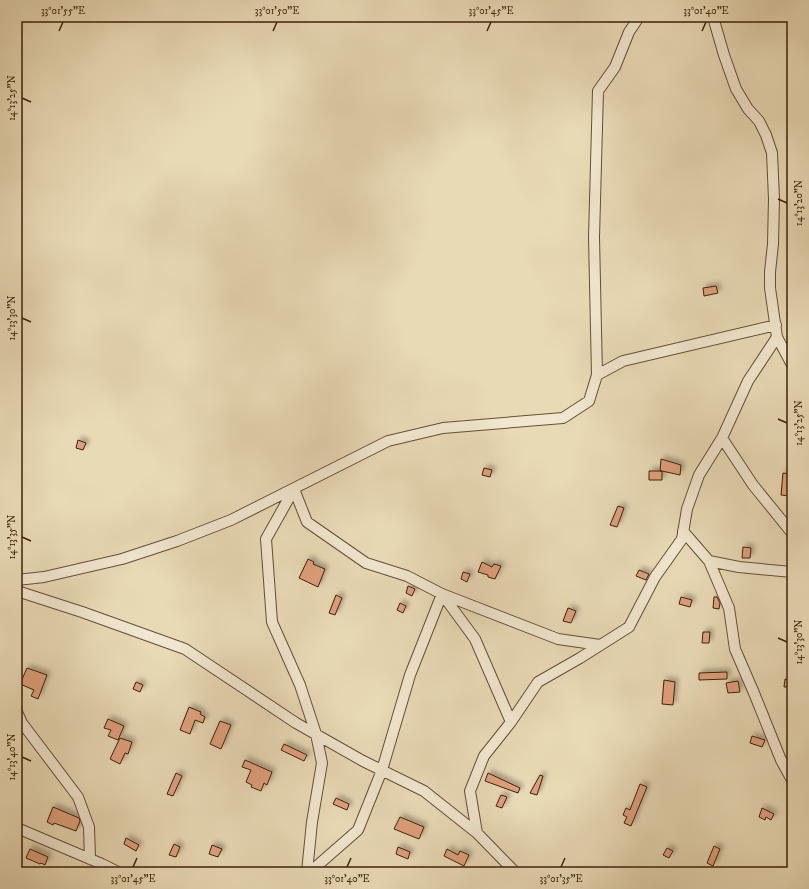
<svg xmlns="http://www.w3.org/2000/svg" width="809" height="889" font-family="'IM FELL DW Pica',serif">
  <defs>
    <filter id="shadow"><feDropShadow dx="3.5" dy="-3.5" stdDeviation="2" flood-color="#0004"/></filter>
  </defs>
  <rect width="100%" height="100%" fill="#e9dab6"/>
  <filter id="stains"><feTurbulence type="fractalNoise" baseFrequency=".005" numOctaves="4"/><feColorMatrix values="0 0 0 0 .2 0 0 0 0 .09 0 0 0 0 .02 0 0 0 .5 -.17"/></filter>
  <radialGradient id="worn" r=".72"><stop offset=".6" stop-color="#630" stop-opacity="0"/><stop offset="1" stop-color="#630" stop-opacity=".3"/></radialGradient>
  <path fill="#e1a07c" stroke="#3c2106" filter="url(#shadow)" d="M716,286L718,293L704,296L703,288Z
    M78,440L86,443L83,450L76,448Z
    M661,459L681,465L680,475L662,471V480H649V471H662H660Z
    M484,468L492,470L490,477L482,475Z
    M783,473L790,474L789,496L781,495Z
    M618,506L624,508L617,527L610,525Z
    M743,547L751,548L750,558H742Z
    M308,559L314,562L313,564L325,569L318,587L299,578Z
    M482,562L492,567L494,564L501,566L495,579L488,577V575L478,572Z
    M639,570L649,574L646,580L636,576Z
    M463,572L470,574L467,582L461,579Z
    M408,586L415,589L412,596L406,593Z
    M336,595L342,598L335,615L329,613Z
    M681,597L692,600L690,607L679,604Z
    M714,597H717L720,603L719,609L713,608Z
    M400,603L406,606L403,613L397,610Z
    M568,608L576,611L571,623L563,621Z
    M703,632H710L709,643H702Z
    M27,668L47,675L38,699L31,696L34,690L20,684Z
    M727,672V679L699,680V673Z
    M785,679L792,680V687H784Z
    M664,680L675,682L673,705L662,704Z
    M738,681L740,692L728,693L726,683Z
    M136,682L143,685L140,692L133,689Z
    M189,707L201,712L200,714L205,717L203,723L195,720L190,734L180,730Z
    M108,719L124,726L118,740L108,736L111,730L104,728Z
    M220,721L231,725L221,749L210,744Z
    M752,736L765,740L762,747L750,743Z
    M120,738L132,742L128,754L125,753L120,764L110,759Z
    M284,744L307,755L304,761L281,750Z
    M245,760L272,772L267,785L264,783L261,791L251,787L252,785L246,782L251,770L242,767Z
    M176,773L182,776L173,796L167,794Z
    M488,773L520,788L518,793L485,781Z
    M540,775L543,776L537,795L530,793Z
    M640,784L647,787L631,826L624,823L627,817L623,815L626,808L630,810Z
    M501,795L507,797L502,808L496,806Z
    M336,798L349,804L347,810L333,804Z
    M53,807L79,818L80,821L76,831L54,823L53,825L47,822Z
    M762,808L774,814L771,820L766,817L765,820L759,817Z
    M400,817L424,827L419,839L394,829Z
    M126,838L139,845L136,851L124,844Z
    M174,844L180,847L176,857L169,855Z
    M212,845L222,849L218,857L209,854Z
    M714,846L720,849L713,866L707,863Z
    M398,847L410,852L408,859L396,854Z
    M667,848L673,851L669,858L663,855Z
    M30,849L48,857L45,865L41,863L40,864L26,858Z
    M447,849L458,855L460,851L469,855L464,866L444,856Z"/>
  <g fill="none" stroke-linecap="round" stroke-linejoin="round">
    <defs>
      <path id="minor" d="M713,17L724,55L736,89L748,109L759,121L766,135L772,153L774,199L773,244L770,272V288L777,337L792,365
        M597,375L623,361L776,325
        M722,438L753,485L792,533
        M294,489L307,522L366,563L407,576L442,594L410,675L382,770L358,830L310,872
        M294,489L266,539L272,622L300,685L316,734L322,763L312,822L307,872
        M683,531L709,561L739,567L792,572
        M709,561L729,608L735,649L754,693L781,760L792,780
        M17,580L44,577L122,559L177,541L231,520L388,441L443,428L563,418L589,401L597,375L594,237L598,91L615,67L629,32L639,17
        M17,591L82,612L185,649L296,723L363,761L424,791L477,833
        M17,712L22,723L78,797L89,827L90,859
        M511,722L475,639L442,594L558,639L600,645
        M17,828L102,864L118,872
        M515,872L477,833L470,791L484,756L511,722L538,682L580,658L629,627L655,577L682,539L687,509L699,475L722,438L748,381L777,337"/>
    </defs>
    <use href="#minor" stroke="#674f32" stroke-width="12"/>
    <use href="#minor" stroke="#f1e7d0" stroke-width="10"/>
  </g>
  <path fill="none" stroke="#3c2106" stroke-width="1.5" d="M59,31L63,22M273,31L277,22M487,31L491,22M702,31L706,22M22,98L31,102M778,199L787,203M22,318L31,322M778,419L787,423M22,537L31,541M778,638L787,642M22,757L31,761M133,867L137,858M347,867L351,858M561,867L565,858"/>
  <rect width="809" height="889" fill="none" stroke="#e9dab6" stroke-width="44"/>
  <rect x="22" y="22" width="765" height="845" fill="none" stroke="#3c2106" stroke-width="1.5"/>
  <g font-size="10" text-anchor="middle" fill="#3c2106">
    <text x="63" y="14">33°01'55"E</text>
    <text x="277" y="14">33°01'50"E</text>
    <text x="491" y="14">33°01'45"E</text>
    <text x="706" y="14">33°01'40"E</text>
    <text transform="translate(11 98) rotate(-90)" y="4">14°13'25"N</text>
    <text transform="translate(798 203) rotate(-90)" y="4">14°13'20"N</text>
    <text transform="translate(11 318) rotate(-90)" y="4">14°13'30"N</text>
    <text transform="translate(798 423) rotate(-90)" y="4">14°13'25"N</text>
    <text transform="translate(11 537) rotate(-90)" y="4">14°13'35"N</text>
    <text transform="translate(798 642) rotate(-90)" y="4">14°13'30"N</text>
    <text transform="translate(11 757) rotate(-90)" y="4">14°13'40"N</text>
    <text x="133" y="882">33°01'45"E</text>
    <text x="347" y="882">33°01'40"E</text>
    <text x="561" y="882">33°01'35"E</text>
  </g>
  <rect width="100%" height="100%" filter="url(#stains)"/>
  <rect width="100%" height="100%" fill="url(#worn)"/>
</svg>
